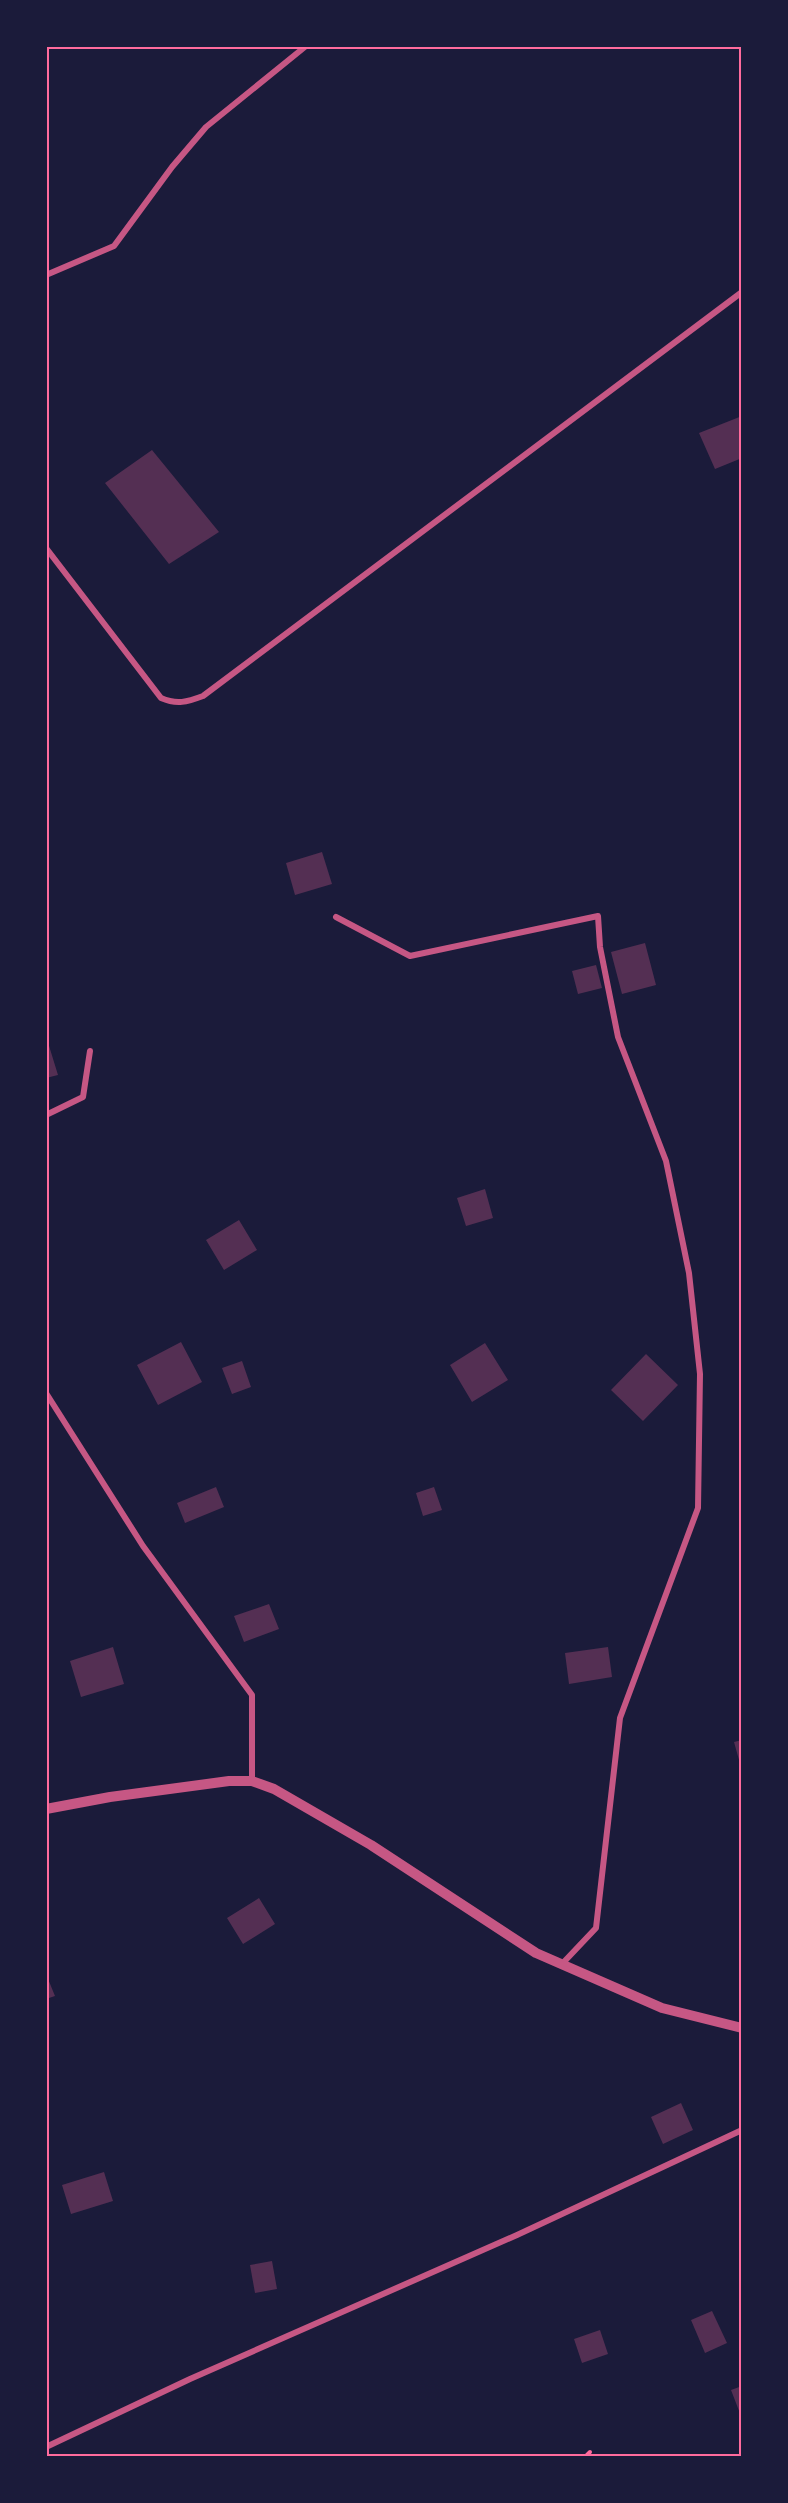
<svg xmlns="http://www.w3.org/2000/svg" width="788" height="2503" font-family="Cabin,sans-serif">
  <rect width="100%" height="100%" fill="#1b1b3a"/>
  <path fill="#542f53" d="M742,416V458L715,469L699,433Z
    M152,450L219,532L169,564L105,483Z
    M322,852L332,884L295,895L286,863Z
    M645,943L656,985L622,994L611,952Z
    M596,965L602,988L578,994L572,971Z
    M46,1036L58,1075L46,1078Z
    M485,1189L493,1218L466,1226L457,1198Z
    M239,1220L257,1250L224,1270L206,1240Z
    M181,1342L202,1382L158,1405L137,1365Z
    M485,1343L508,1380L472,1402L450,1365Z
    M646,1354L678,1385L643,1421L611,1390Z
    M242,1361L251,1387L232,1394L222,1368Z
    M216,1487L224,1507L185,1523L177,1503Z
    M434,1487L442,1510L423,1516L416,1493Z
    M269,1604L279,1629L244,1642L234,1616Z
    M113,1647L124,1684L81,1697L70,1661Z
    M608,1647L612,1677L569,1684L565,1653Z
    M742,1740V1767H741L734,1742Z
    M259,1898L275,1924L243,1944L227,1918Z
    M46,1974L55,1996L46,1999Z
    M681,2103L693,2130L663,2144L651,2117Z
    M104,2172L113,2201L71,2214L62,2185Z
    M272,2261L277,2289L255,2293L250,2265Z
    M712,2311L727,2343L705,2353L691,2320Z
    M600,2330L608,2354L582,2363L574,2339Z
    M742,2386V2416H741L731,2390Z"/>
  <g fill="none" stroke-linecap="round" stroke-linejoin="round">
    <path stroke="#ff6b9d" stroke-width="4" d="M586,2456L590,2452"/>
    <path stroke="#c65784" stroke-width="6" d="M46,275L114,246L172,167L206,127L306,46
      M46,548L161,698C177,705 187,702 203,696L742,292
      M336,917L410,956L598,916L600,947L618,1037L666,1161L689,1273L700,1374L698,1508L620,1718L596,1928L561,1965
      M46,1115L83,1097L90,1051
      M46,1393L143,1546L252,1695V1781
      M46,2447L190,2379L517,2235L742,2130"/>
    <path stroke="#c65784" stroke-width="10" d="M46,1809L110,1797L229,1781H252L274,1789L371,1845L536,1953L662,2008L742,2028"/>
  </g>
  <rect width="788" height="2503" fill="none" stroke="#1b1b3a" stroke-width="96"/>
  <rect x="48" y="48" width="692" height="2407" fill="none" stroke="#ff6b9d" stroke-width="2"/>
</svg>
